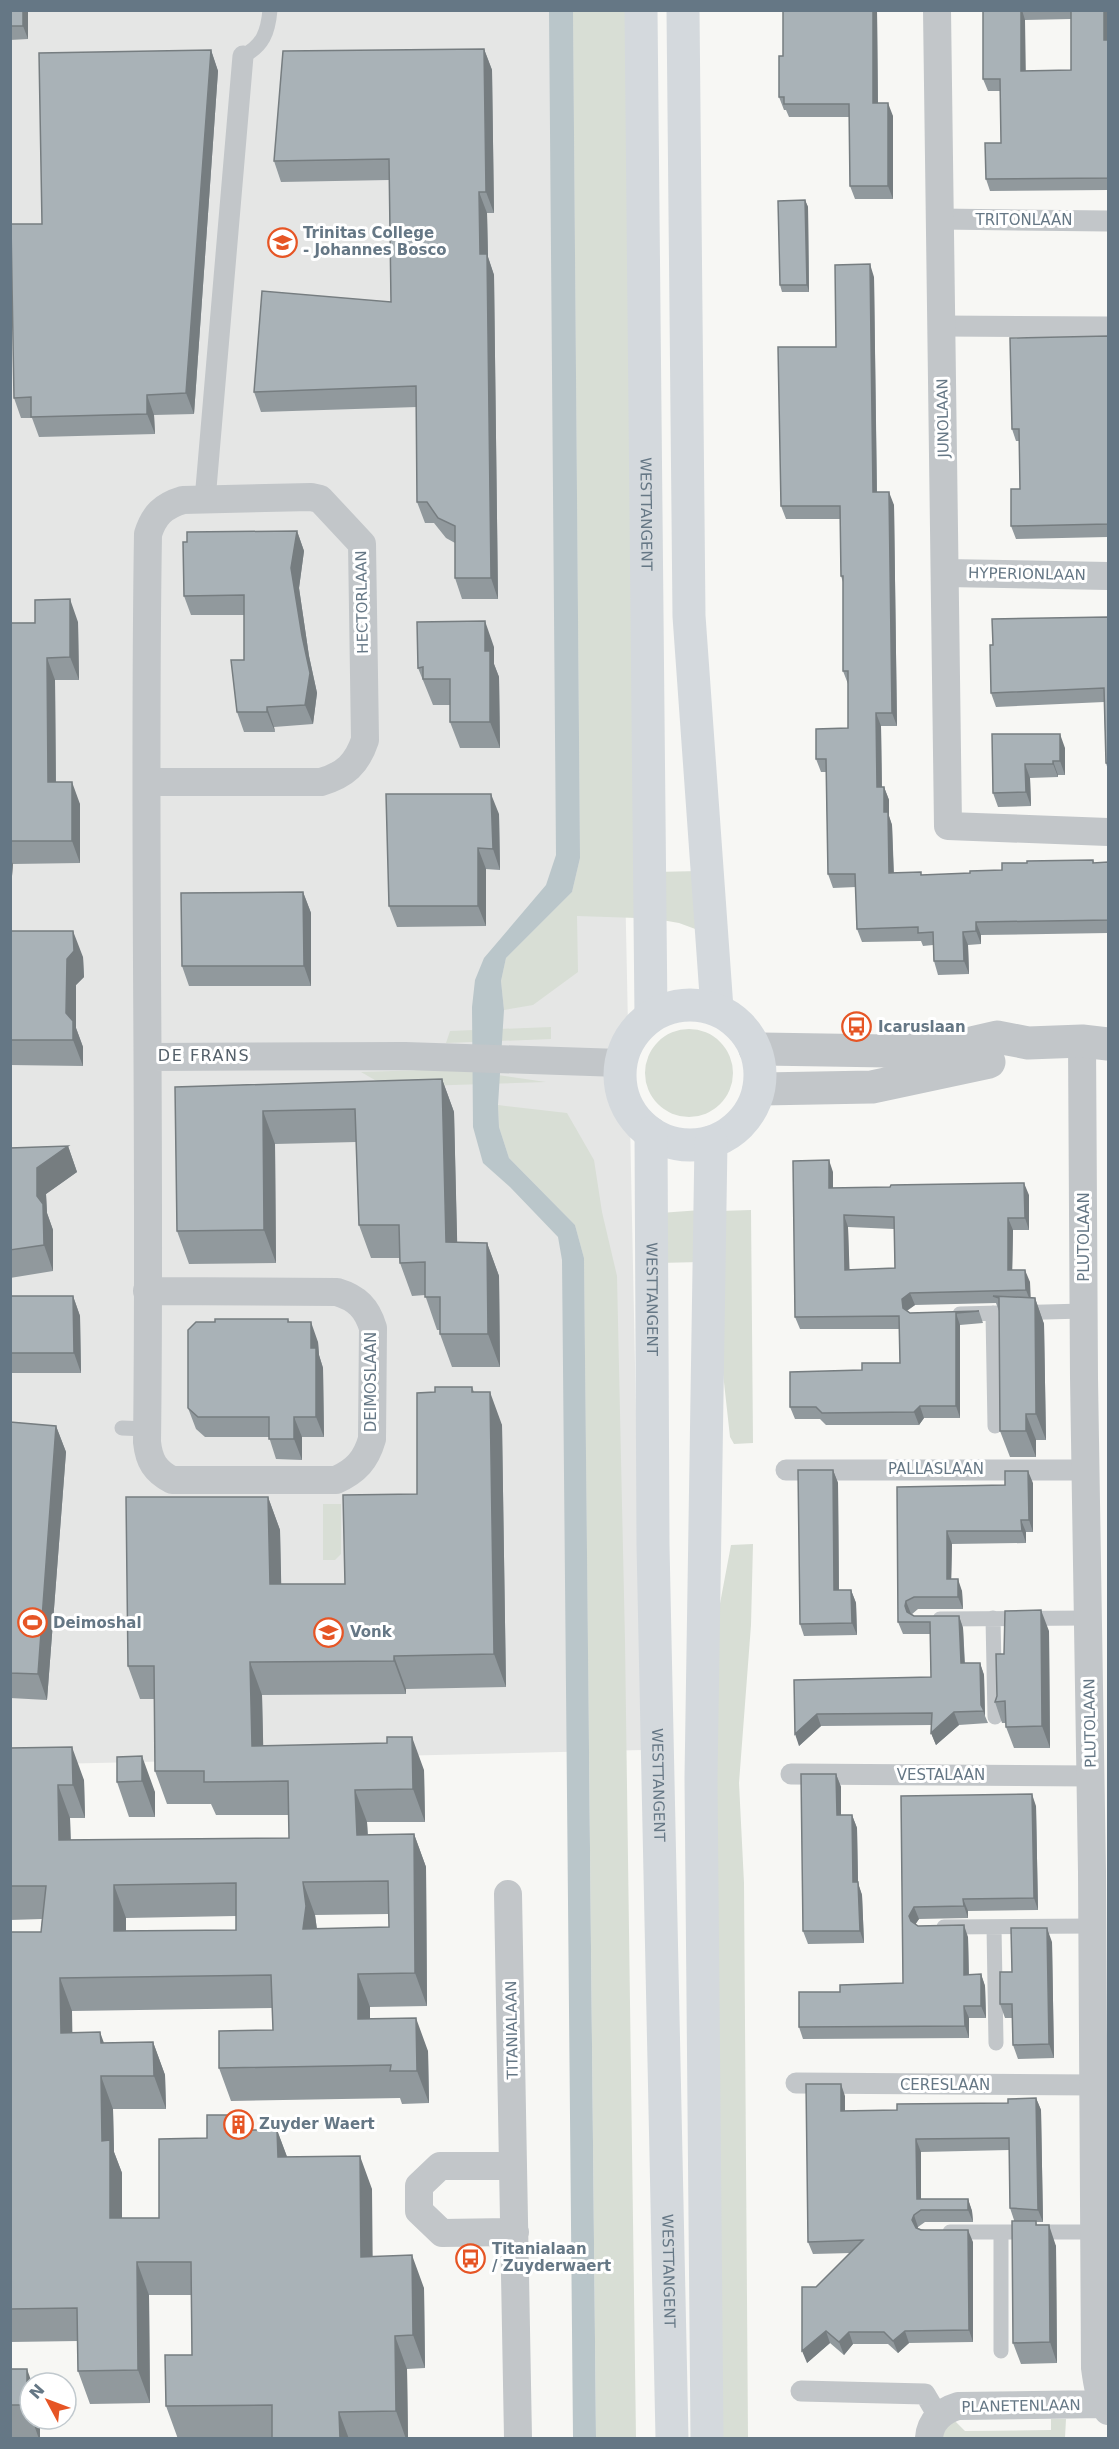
<svg xmlns="http://www.w3.org/2000/svg" width="1119" height="2449" font-family="'DejaVu Sans',sans-serif">
  <rect width="100%" height="100%" fill="#f7f7f4"/>
  <path fill="#e5e6e5" d="M10,11H607L643,1750L11,1765Z"/>
  <path fill="#d8ded5" d="M573,11H634L637,918L577,916L578,972L533,1005L504,1010L501,981L506,958L572,892L580,858Z
    M699,871L698,930L679,923L656,919L655,872Z
    M551,1027V1039L446,1043L450,1031Z
    M645 1073a44 44 0 1 1 88 0a44 44 0 1 1-88 0Z
    M457,1069L546,1082L387,1087L361,1072Z
    M498,1105L567,1113L594,1160L602,1212L617,1276L625,1641L636,2438H596L584,1258L575,1225L509,1158L499,1127Z
    M701,1210V1262L658,1263L660,1213Z
    M751,1210L753,1443L734,1444L730,1437L718,1328L719,1211Z
    M323,1504H341V1554L335,1560H323Z
    M753,1544L751,1625L739,1783L744,1883L748,2438H713L709,1662L731,1545Z
    M1051,2419H1066L1065,2438H940L941,2431L954,2420L965,2431L1051,2430Z"/>
  <path fill="#bac6ca" d="M549,11H573L580,858L572,892L506,958L501,981L504,1010L498,1105L499,1127L509,1158L575,1225L584,1258L596,2438H573L562,1260L558,1237L510,1187L483,1163L473,1127L472,1007L475,980L484,958L546,885L556,855Z"/>
  <g fill="none" stroke-linecap="round" stroke-linejoin="round">
    <path stroke="#c2c6c9" stroke-width="15" d="M243,56C263,46 268,32 270,10
      M993,1313L995,1426
      M960,1314L1084,1311
      M122,1428L148,1429
      M993,1618L995,1717
      M940,1619L1088,1618
      M944,1927L1093,1926
      M994,1927L996,2043
      M950,2232H1095
      M1001,2351V2232"/>
    <path stroke="#c2c6c9" stroke-width="21" d="M940,219L1108,221
      M942,326L1108,327
      M205,500L243,56
      M786,1470H1086
      M791,1774L1091,1776
      M796,2083L1094,2085
      M801,2391L925,2394L938,2416"/>
    <path stroke="#c2c6c9" stroke-width="28" d="M937,10L948,826L1108,832
      M946,573L1108,576
      M147,782H321C345,775 357,764 365,740L362,544L320,499L311,497L183,500C163,506 154,515 148,534C143,837 151,1139 147,1442C149,1461 155,1471 172,1480H336C356,1471 366,1460 372,1439L373,1328C367,1308 357,1298 337,1292L147,1291
      M1082,1041L1084,1378L1092,1872L1095,2368C1097,2383 1099,2398 1108,2411
      M149,1057L405,1056L620,1063
      M508,1894L518,2438
      M513,2166H440L419,2186V2211L442,2233L515,2232
      M929,2438C930,2421 942,2411 958,2406L1104,2404"/>
    <path stroke="#c2c6c9" stroke-width="33" d="M755,1049L888,1051L949,1048L997,1037L1028,1043L1082,1041L1108,1044
      M759,1089L872,1087L989,1062"/>
    <g stroke="#d4d9dd" stroke-width="33">
      <path id="s1" d="M641,10L651,1016"/>
      <path d="M683,10L689,616L717,1009"/>
      <circle cx="690" cy="1075" r="70"/>
      <path id="s2" d="M651,1133L653,1545L672,2438"/>
      <path d="M707,2438L701,1778L711,1142"/>
    </g>
  </g>
  <path fill="#91999d" fill-rule="evenodd" d="M10,10H28V39L10,40Z
    M783,10H877L878,103L893,116V199H855L850,186L849,117H789L786,110H784L779,97L783,56Z
    M983,10H1108V190L990,191L986,179L1001,143V91H988L983,79ZM1071,19V70L1025,71V20Z
    M484,49L492,70L494,213H487L488,257L494,275L498,599H462L455,578V543L446,538L434,523H425L417,502V407L261,412L254,392L391,302L389,180L281,182L274,161Z
    M211,50L218,71L194,414L154,415L155,434L39,437L32,418H21L14,398L42,224Z
    M805,200L808,207L809,292H782L780,285Z
    M874,277L877,492L894,505L897,726H881L882,787H884L889,800V816L892,825L894,873L922,875L970,873L1002,870L1027,863L1093,860L1094,863L1108,862V933L981,935V944L968,945L969,974L938,975L934,961L933,945L923,946L921,941L862,942L857,929L856,887L833,888L828,874L826,772H821L816,759L848,728V684L843,671V582L841,576L840,519H786L781,506L836,347Z
    M1108,336V537L1016,539L1011,526L1020,489L1019,441H1016L1012,429Z
    M297,531L304,551L299,588L309,656L317,693L313,724L274,727L275,732H244L237,712L244,660V615H191L184,596Z
    M1108,617V770L1106,763L1104,702L996,707L991,693L993,645Z
    M78,622L79,680H55L56,782L80,804V863L13,864L12,876H10V623Z
    M494,647V664L499,677L500,748H460L450,722V705H433L418,668Z
    M992,734L1065,748V775H1058V777L1030,778L1031,806L998,807L993,793Z
    M499,814L500,870L486,869V926L397,927L389,906Z
    M303,892L311,913V986H189L182,966Z
    M10,931L83,957L84,977L76,985V1028L83,1047V1066L10,1065Z
    M442,1079L454,1112L457,1243H487L499,1276L500,1367H452L440,1334V1330H437L425,1295L412,1296L400,1263L399,1258H371L359,1225L356,1142L275,1144L276,1263L189,1264L177,1231L175,1087Z
    M68,1146L77,1172L46,1194L47,1213L53,1230V1271L10,1278V1148Z
    M833,1172V1188L1029,1195V1230H1013L1012,1270L1030,1282V1297L1035,1298L1044,1324L1046,1440H1036V1457H1010L1000,1431L999,1311L996,1303L915,1305L907,1311L910,1313L979,1311L983,1323L960,1325V1418H924L919,1425H826L820,1419H795L790,1407L862,1370L900,1363L899,1329H800L795,1317ZM848,1227L894,1229L895,1268L849,1270Z
    M10,1296H73L80,1316L81,1373H10Z
    M288,1319L289,1322L318,1342L319,1355L323,1368L324,1437H302V1460L276,1459L269,1437H205L196,1429L188,1408L215,1322Z
    M472,1387L474,1392L502,1425L506,1687L406,1689V1694L262,1695L263,1745L424,1770L425,1822H367L368,1835L414,1834L426,1867L427,2006L370,2007V2019L428,2051L429,2103L402,2104L400,2098L231,2101L219,2068L273,2030L272,2008L72,2011V2033L104,2043L153,2042L165,2075L166,2109H113L114,2152L122,2173V2218H159L207,2138L233,2115L239,2130H277L287,2157L372,2189V2256L424,2288L425,2368L407,2369L408,2439H272V2438L178,2439L166,2406L192,2355V2295H149L150,2403L90,2404L78,2371V2341L10,2342V1932H41L42,1919L10,1920V1748L84,1780L85,1818H70L71,1840L289,1838V1815H216L211,1804H167L155,1771V1699H140L128,1666L268,1497L280,1530L281,1584H345L417,1494L435,1392ZM389,1914V1927L317,1929L315,1915ZM236,1916V1930L126,1931V1918Z
    M10,1422L56,1426L66,1452L47,1700L10,1698Z
    M833,1470L838,1483L839,1590H851L856,1603L857,1635L804,1636L800,1624Z
    M1033,1483V1532H1026V1543L952,1544L951,1579L962,1591L963,1609H918L911,1615L914,1616H959L963,1628L965,1663H980L984,1675L985,1716L988,1723L959,1725L936,1745L931,1733L932,1725L821,1726L799,1746L794,1680L931,1677L930,1634H903L898,1622L897,1487L1005,1485Z
    M1049,1631L1050,1748H1014L1006,1727V1723H1002L995,1702L997,1696L1004,1654Z
    M117,1757L155,1792V1817H129L117,1782Z
    M836,1774L841,1787V1815H852L857,1828L858,1883L862,1895L864,1943L808,1944L803,1931Z
    M901,1796L1036,1806L1038,1910L968,1911V1918L919,1919L915,1924L918,1926L968,1937L969,1975L981,1974L985,1986L986,2018H969V2038L803,2039L799,2027L840,1992L903,1983Z
    M1052,1942L1054,2058L1018,2059L1013,2045L1012,2018H1005L1000,2004L1012,1972Z
    M845,2096V2111L897,2110L1008,2103L1036,2098L1041,2110L1043,2222H1036L1037,2225L1056,2246L1057,2363L1021,2364L1013,2343L1014,2220L1010,2208L1009,2150L921,2152V2199H968L972,2211L973,2222H925L918,2227L917,2228L973,2242V2342L909,2343L898,2353L888,2344H853L844,2355L830,2343L807,2363L816,2287L851,2253L813,2254L808,2242Z
    M10,2369L30,2383V2419H40V2439H10Z"/>
  <path fill="#767d80" d="M23,10H28V39L23,26Z
    M873,10H877L878,116L873,103Z
    M1021,10H1022L1025,20L1026,83L1021,71Z
    M1104,10H1108V52L1104,40Z
    M484,49L492,70L494,213L486,192Z
    M211,50L218,71L194,414L186,393Z
    M888,103L893,116V199L888,186Z
    M479,192L487,213L488,257L494,275L498,599L491,578L480,254Z
    M805,200L808,207L809,292L807,285Z
    M870,264L874,277L877,506L873,492Z
    M147,395L154,415L155,434L147,414Z
    M889,492L894,505L897,726L892,713Z
    M297,531L304,551L299,588L309,656L317,693L313,724L305,705L302,636L291,568Z
    M70,599L78,622L79,680L70,657Z
    M485,621L494,647V664L499,677L500,748L490,722L485,651Z
    M47,658L55,680L56,804L48,782Z
    M267,707L274,727L275,732L267,712Z
    M876,713L881,726L882,800L877,787Z
    M1060,734L1065,748V775L1060,761Z
    M1053,761L1058,775V777L1053,764Z
    M1025,764L1030,778L1031,806L1026,792Z
    M72,782L80,804V863L72,841Z
    M884,787L889,800V816L892,825L894,886L889,873L884,812Z
    M491,794L499,814L500,870L493,849Z
    M478,848L486,869V926L478,906Z
    M10,858L13,864L12,876L10,871Z
    M303,892L311,913V986L304,966Z
    M976,922L981,935V944L976,931Z
    M73,931L83,957L84,977L76,985V1028L83,1047V1066L73,1040L66,1013L67,959Z
    M963,932L968,945L969,974L964,961Z
    M442,1079L454,1112L458,1275L446,1242Z
    M263,1111L275,1144L276,1263L264,1230Z
    M68,1146L77,1172L46,1194L47,1213L53,1230V1271L44,1245L37,1196V1168Z
    M829,1160L833,1172V1201L829,1188Z
    M1024,1183L1029,1195V1230L1025,1218Z
    M844,1215L848,1227L850,1282L845,1270Z
    M1008,1218L1013,1230L1012,1283L1008,1270Z
    M487,1243L499,1276L500,1367L488,1334Z
    M1025,1270L1030,1282L1031,1303L1026,1290Z
    M910,1293L915,1305L906,1311L903,1308L902,1299Z
    M73,1296L80,1316L81,1373L74,1353Z
    M1035,1298L1044,1324L1046,1440L1036,1414Z
    M956,1313L960,1325V1418L956,1406Z
    M311,1322L318,1342L319,1355L323,1368L324,1437L316,1417L311,1348Z
    M490,1392L502,1425L506,1687L494,1654Z
    M920,1406L924,1418L919,1425L914,1412Z
    M1026,1414L1036,1440V1457L1026,1431Z
    M294,1417L302,1437V1460L294,1439Z
    M56,1426L66,1452L47,1700L38,1674Z
    M833,1470L838,1483L839,1603L834,1590Z
    M1028,1471L1033,1483V1532L1029,1520Z
    M268,1497L280,1530L282,1617L270,1584Z
    M1021,1520L1026,1532V1543L1022,1531Z
    M947,1531L952,1544L951,1591L947,1579Z
    M958,1579L962,1591L963,1609L958,1597Z
    M851,1590L856,1603L857,1635L852,1623Z
    M906,1601L911,1614L909,1618L911,1624L905,1606Z
    M1041,1610L1049,1631L1050,1748L1042,1726Z
    M959,1616L963,1628L965,1676L961,1663Z
    M394,1656L406,1689V1694L394,1661Z
    M250,1662L262,1695L264,1778L252,1746Z
    M980,1663L984,1675L985,1716L981,1705Z
    M954,1712L959,1725L936,1745L931,1733Z
    M817,1714L821,1726L799,1746L795,1734Z
    M412,1737L424,1770L425,1822L413,1789Z
    M72,1747L84,1780L85,1818L73,1785Z
    M142,1756L155,1792V1817L142,1781Z
    M836,1774L841,1787V1828L837,1815Z
    M58,1785L70,1818L71,1873L59,1840Z
    M355,1790L367,1822L369,1868L357,1835Z
    M1032,1794L1036,1806L1038,1910L1034,1898Z
    M852,1815L857,1828L858,1883L862,1895L864,1943L860,1931L853,1882Z
    M414,1834L426,1867L427,2006L415,1973Z
    M303,1882L315,1915L318,1938L303,1929Z
    M114,1885L126,1918V1964L114,1931Z
    M963,1899L968,1911V1918L964,1906Z
    M914,1907L919,1919L913,1928L915,1933L909,1916Z
    M964,1925L968,1937L969,1987L964,1975Z
    M1047,1928L1052,1942L1054,2058L1049,2044Z
    M358,1974L370,2007V2052L358,2019Z
    M981,1974L985,1986L986,2018L981,2006Z
    M60,1978L72,2011L73,2066L61,2033Z
    M964,2006L969,2018V2038L965,2026Z
    M416,2018L428,2051L429,2103L417,2071Z
    M100,2032L112,2065L101,2043Z
    M153,2042L165,2075L166,2109L154,2076Z
    M101,2076L113,2109L114,2152L122,2173V2251L110,2218L102,2141Z
    M841,2084L845,2096V2123L841,2111Z
    M1036,2098L1041,2110L1043,2222L1038,2210Z
    M233,2115L245,2148L233,2130Z
    M277,2130L289,2162L278,2157Z
    M916,2139L921,2152V2211L917,2199Z
    M360,2156L372,2189L373,2290L361,2257Z
    M968,2199L972,2211L973,2222L968,2210Z
    M914,2215L918,2227L916,2233L912,2220Z
    M1049,2225L1056,2246L1057,2363L1050,2342Z
    M968,2230L973,2242V2342L969,2330Z
    M412,2255L424,2288L425,2368L413,2335Z
    M137,2262L149,2295L150,2403L138,2370Z
    M826,2331L830,2343L807,2363L802,2351Z
    M905,2331L909,2343L898,2353L893,2341Z
    M849,2332L853,2344L844,2355L839,2342Z
    M395,2336L407,2369L408,2439H406L396,2411Z
    M27,2369L32,2383H30V2412L27,2405Z
    M339,2412L349,2439H340Z
    M32,2419H40V2439H39Z"/>
  <path fill="#a9b2b7" stroke="#767d80" stroke-width="1.5" fill-rule="evenodd" d="M10,10H23V26H10Z
    M783,10H873V103H888V186H850L849,104H784V97H779V56H783Z
    M983,10H1021V71L1071,70V10H1104V40H1108V178L986,179L985,143H1001L1000,79H983Z
    M484,49L486,192H479L480,254H487L491,578H455V526L438,518L427,502H417L416,386L254,392L262,291L391,302L389,159L274,161L283,51Z
    M211,50L186,393L147,395V414L31,417V397L14,398L11,224H42L39,53Z
    M805,200L807,285H780L778,201Z
    M870,264L873,492H889L892,713H876L877,787H884V812H888L889,873L921,872V875L970,873V871L1002,870V863H1027V861L1093,860V863L1108,862V920L976,922V931L963,932L964,961H934L933,932L918,933V927L857,929L855,874H828L826,759H816V729L848,728V671H843V576H841L840,506H781L778,347H836L835,265Z
    M1108,336V524L1011,526V489H1020L1019,429H1012L1010,338Z
    M297,531L291,568L302,636L310,673L305,705L267,707V712H237L231,660H244V595L184,596L183,542H187V532Z
    M70,599V657L47,658L48,782H72V841H10V623H35V600Z
    M1108,617V763H1106L1104,688L991,693L990,645H993L992,619Z
    M485,621V651H490V722H450V679H423V667L418,668L417,622Z
    M992,734H1060V761H1053V764H1025L1026,792L993,793Z
    M386,794H491L493,849L478,848V906H389Z
    M303,892L304,966H182L181,893Z
    M10,931H73L74,951L67,959L66,1013L73,1021V1040H10Z
    M442,1079L446,1242L487,1243L488,1334H440V1297H425V1262L400,1263L399,1225H359L355,1109L263,1111L264,1230L177,1231L175,1087Z
    M68,1146L37,1168V1196L43,1204L44,1245L10,1250V1148Z
    M829,1160V1188L890,1187L891,1185L1024,1183L1025,1218H1008V1270H1025L1026,1290L910,1293L902,1299L903,1308L910,1313L979,1311L956,1313V1406H920L914,1412L822,1413L816,1407H790V1372L862,1370V1363H900L899,1316L795,1317L793,1161ZM844,1215L894,1217L895,1268L845,1270Z
    M10,1296H73L74,1353H10Z
    M993,1296L1035,1298L1036,1414H1026V1431H1000L999,1298Z
    M215,1319H288V1322H311V1348H316V1417H294V1439H269V1417H198L188,1408V1330L196,1322H215Z
    M435,1387H472V1392H490L494,1654L394,1656V1661L250,1662L252,1746L387,1743V1737H412L413,1789L355,1790L357,1835L414,1834L415,1973L358,1974V2019L416,2018L417,2071H390L391,2065L219,2068V2031L273,2030L271,1975L60,1978L61,2033L100,2032L101,2043L153,2042L154,2076H101L102,2141L110,2140V2218H159V2139L207,2138V2115H233V2130H277L278,2157L360,2156L361,2257L412,2255L413,2335L395,2336L396,2411L339,2412L340,2439H272V2405L166,2406L165,2355H192L191,2262H137L138,2370L78,2371L77,2308L10,2309V1932H41L46,1886H10V1748L72,1747L73,1785H58L59,1840L289,1838L288,1781L204,1782V1771H155L154,1666H128L126,1497H268L270,1584H345L343,1495L417,1494V1393L435,1392ZM388,1881L389,1927L303,1929L306,1906L303,1882ZM236,1883V1930L114,1931V1885Z
    M10,1422L56,1426L38,1674L10,1673Z
    M798,1470H833L834,1590H851L852,1623L800,1624Z
    M1005,1471H1028L1029,1520H1021L1022,1531H947V1579H958V1597H914L906,1601L905,1606L907,1612L914,1616H959L961,1663H980L981,1705L984,1711L954,1712L931,1733L932,1713L817,1714L795,1734L794,1680L931,1677L930,1622H898L897,1487L1005,1485Z
    M1041,1610L1042,1726L1006,1727L1005,1701L995,1702L997,1696L996,1654H1004L1005,1611Z
    M142,1756V1781L117,1782V1757Z
    M801,1774H836L837,1815H852L853,1882H858L860,1931H803Z
    M1032,1794L1034,1898L963,1899L964,1906L914,1907L909,1916L911,1921L918,1926L964,1925V1975L981,1974V2006H964L965,2026L799,2027V1992H840V1985L903,1983L901,1796Z
    M1011,1928H1047L1049,2044L1013,2045L1012,2004H1000V1972H1012Z
    M806,2084H841V2111L897,2110V2104L1008,2103V2099L1036,2098L1038,2210L1010,2208L1009,2138L916,2139L917,2199H968V2210H921L914,2215L912,2220L916,2228L921,2230H968L969,2330L905,2331L893,2341L884,2332H849L839,2342L826,2331L802,2351V2287H816L863,2240L808,2242Z
    M1012,2221H1036V2225H1049L1050,2342L1013,2343Z
    M10,2369H27V2405H10Z"/>
  <defs>
    <symbol id="university-ring" viewBox="-11 -11 22 22"><circle r="9.5" fill="#fff" stroke="#e65525" stroke-width="1.5"/><path d="M0-5L7-2L0 1L-7-2ZM-4 1L0 2.5L4 1V4Q0 6-4 4Z" fill="#e65525"/></symbol>
    <symbol id="bus-ring" viewBox="-11 -11 22 22"><circle r="9.5" fill="#fff" stroke="#e65525" stroke-width="1.5"/><path d="M-5-6H5V4H4V6H2V4H-2V6H-4V4H-5ZM-3.5-4V0h7V-4ZM-3.5 1.2v1.5H-2V1.2ZM2 1.2v1.5H3.5V1.2Z" fill="#e65525"/></symbol>
    <symbol id="stadium-ring" viewBox="-11 -11 22 22"><circle r="9.5" fill="#fff" stroke="#e65525" stroke-width="1.5"/><path d="M0-5a6.5 5 0 1 0 0 10a6.5 5 0 1 0 0-10ZM-3.5-1.8h7v3.6h-7Z" fill="#e65525"/></symbol>
    <symbol id="building-ring" viewBox="-11 -11 22 22"><circle r="9.5" fill="#fff" stroke="#e65525" stroke-width="1.5"/><path d="M-4-6H4V6H1V3H-1V6H-4ZM-2.5-4.3h1.7v1.8h-1.7ZM.8-4.3h1.7v1.8H.8ZM-2.5-1h1.7V.8h-1.7ZM.8-1h1.7V.8H.8Z" fill="#e65525"/></symbol>
  </defs>
  <g fill-rule="evenodd">
    <use href="#university-ring" x="266" y="226" width="33" height="33"/>
    <use href="#bus-ring" x="840" y="1010" width="33" height="33"/>
    <use href="#stadium-ring" x="16" y="1606" width="33" height="33"/>
    <use href="#university-ring" x="312" y="1616" width="33" height="33"/>
    <use href="#building-ring" x="222" y="2108" width="33" height="33"/>
    <use href="#bus-ring" x="454" y="2242" width="33" height="33"/>
  </g>
  <g text-anchor="middle" stroke-width="6" stroke-linejoin="round" paint-order="stroke">
    <g font-size="15" fill="#657785" stroke="#fff">
      <text x="1024" y="225">TRITONLAAN</text>
      <text transform="translate(943 418) rotate(-91)" y="5">JUNOLAAN</text>
      <text dy="5" stroke="none"><textPath href="#s1" startOffset="504">WESTTANGENT</textPath></text>
      <text transform="translate(1027 574) rotate(1)" y="5">HYPERIONLAAN</text>
      <text transform="translate(362 602) rotate(-91)" y="5">HECTORLAAN</text>
      <text transform="translate(1084 1237) rotate(-90)" y="5">PLUTOLAAN</text>
      <text dy="5" stroke="none"><textPath href="#s2" startOffset="166">WESTTANGENT</textPath></text>
      <text transform="translate(371 1382) rotate(-90)" y="5">DEIMOSLAAN</text>
      <text x="936" y="1474">PALLASLAAN</text>
      <text transform="translate(1090 1723) rotate(-91)" y="5">PLUTOLAAN</text>
      <text x="941" y="1780">VESTALAAN</text>
      <text dy="5" stroke="none"><textPath href="#s2" startOffset="652">WESTTANGENT</textPath></text>
      <text transform="translate(512 2030) rotate(-91)" y="5">TITANIALAAN</text>
      <text x="945" y="2090">CERESLAAN</text>
      <text dy="5" stroke="none"><textPath href="#s2" startOffset="1138">WESTTANGENT</textPath></text>
      <text transform="translate(1021 2406) rotate(-1)" y="5">PLANETENLAAN</text>
    </g>
    <g font-size="15" font-weight="bold" fill="#657785" stroke="#fff" text-anchor="start">
      <text x="303" y="238">Trinitas College<tspan x="303" dy="17">- Johannes Bosco</tspan></text>
      <text x="878" y="1032">Icaruslaan</text>
      <text x="53" y="1628">Deimoshal</text>
      <text x="350" y="1637">Vonk</text>
      <text x="259" y="2129">Zuyder Waert</text>
      <text x="492" y="2254">Titanialaan<tspan x="492" dy="17">/ Zuyderwaert</tspan></text>
    </g>
    <g font-size="16" letter-spacing="1.5" fill="#54606a" stroke="#fff">
      <text x="204" y="1061">DE FRANS</text>
    </g>
  </g>
  <rect width="1119" height="2449" fill="none" stroke="#657785" stroke-width="24"/>
  <g transform="translate(48 2401) rotate(311)"><circle r="28" fill="#ffffff" stroke="#c1c9ce" stroke-width="1.5"/>
  <path d="M0-4.5L10 22L0 15L-10 22Z" fill="#e65525"/>
  <text y="-9" font-size="16" font-weight="bold" text-anchor="middle" fill="#657785">N</text>
  </g>
</svg>
